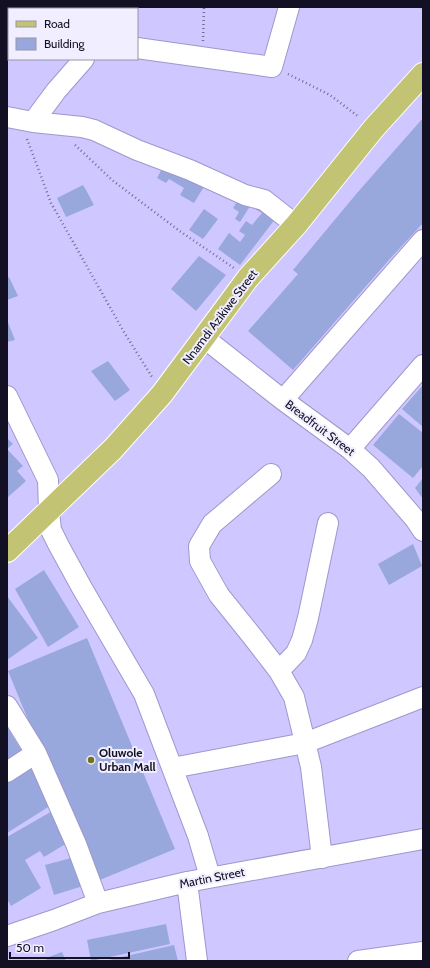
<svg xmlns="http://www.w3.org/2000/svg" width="430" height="968" font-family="Cabin,sans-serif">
  <rect width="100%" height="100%" fill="#cfc7ff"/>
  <path fill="#98a8dc" d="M423,118V223L388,261L293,370L248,331L298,274L293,270L357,193Z
    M165,163L205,185L194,203L180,195L184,188L169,179L166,183L157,178Z
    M83,185L86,190L94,205L66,217L57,198Z
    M241,195L252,203L240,222L235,219L239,212L233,208Z
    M261,200L279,214L240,265L218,249L229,233L240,242L245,235L239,231L246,221L252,225L262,213L255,209Z
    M204,209L218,219L203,239L189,230Z
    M199,256L226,275L196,311L171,289Z
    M9,277L18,296L7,300V278Z
    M7,320L15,340L7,342Z
    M108,361L130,390L115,401L91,371Z
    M423,385V427L402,409Z
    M399,414L423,433V466L413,478L373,445Z
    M7,438L13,444L7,449L23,466L17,471L26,481L7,498Z
    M423,478V499L415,488Z
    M413,544L422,566L389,585L378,564Z
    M44,570L79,627L48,647L15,589Z
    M7,596L38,638L7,660Z
    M87,638L175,849L95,882L8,671Z
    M7,727L23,753L7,763Z
    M29,765L53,804L7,833V778Z
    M54,810L72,840L44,857L40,851L25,860L41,888L11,906L7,899V837Z
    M75,857L83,886L54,895L45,865Z
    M166,924L170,944L91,961L87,940Z
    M174,945L178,961H109V960Z
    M62,952L66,961H47L46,958Z"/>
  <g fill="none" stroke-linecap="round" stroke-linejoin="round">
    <defs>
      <path id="minor" d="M122,9L124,7
        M7,30L9,31
        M137,48L272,67L289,7
        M7,117L33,122L82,127L94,130L137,150L190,170L245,195L264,200L296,225
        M33,122L56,91L84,59
        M203,337L283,400L350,449L371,468L415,519L423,531
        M7,396L48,480L49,511L51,530L59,546L82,588L144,694L198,836L210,877
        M283,400L423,240
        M350,449L423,365
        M271,474L212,524L199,546L200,561L219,595L252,636L279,671L294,697L311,767L322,858
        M279,671L296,653L302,640L308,618L328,523
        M7,706L36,753L76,844L98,903
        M172,768L305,743L423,697
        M7,772L36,753
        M187,882L197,961
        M7,936L54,920L98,903L187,882L423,839
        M358,961L423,952"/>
      <path id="major" d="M7,551L113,449L162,394L248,278L296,225L374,128L423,74"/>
    </defs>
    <use href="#minor" stroke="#9f97cc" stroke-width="22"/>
    <use href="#major" stroke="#fff" stroke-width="24"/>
    <path stroke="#726c92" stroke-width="2.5" stroke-dasharray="1 3" stroke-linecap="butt" d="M421,7L423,9
      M203,41L204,7
      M288,74L330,95L359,117
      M27,139L51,203L124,332L152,377
      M75,145L112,180L181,232L234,268"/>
    <use href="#minor" stroke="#fff" stroke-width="20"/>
    <use href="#major" stroke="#c2c474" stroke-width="22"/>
  </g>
  <circle fill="#717318" stroke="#f0eeff" stroke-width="1.5" cx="91" cy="760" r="4"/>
  <g text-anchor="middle" stroke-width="4" stroke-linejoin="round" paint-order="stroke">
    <g font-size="12" fill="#131023" stroke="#f0eeff">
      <text transform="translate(220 317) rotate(-53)" y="4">Nnamdi Azikiwe Street</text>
      <text transform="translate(320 428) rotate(37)" y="4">Breadfruit Street</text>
      <text transform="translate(212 878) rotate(-11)" y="4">Martin Street</text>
    </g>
    <g font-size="12" font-weight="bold" fill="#131023" stroke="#f0eeff" text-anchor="start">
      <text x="99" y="757">Oluwole<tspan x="99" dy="14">Urban Mall</tspan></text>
    </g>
  </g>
  <rect width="430" height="968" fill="none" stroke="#131023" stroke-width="16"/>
  <rect x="8" y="8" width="130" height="52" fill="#f0eeff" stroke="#9895a7"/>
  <rect x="16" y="21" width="20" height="6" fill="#c2c474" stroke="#9895a7"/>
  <text x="44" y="28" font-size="12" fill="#131023">Road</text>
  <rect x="16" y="38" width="20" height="12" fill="#98a8dc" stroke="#9895a7"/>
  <text x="44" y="48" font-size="12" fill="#131023">Building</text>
  <path d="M10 952v6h119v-6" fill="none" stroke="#131023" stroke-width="2"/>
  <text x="16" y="952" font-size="12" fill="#131023" stroke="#f0eeff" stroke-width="3" paint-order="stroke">50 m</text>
</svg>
